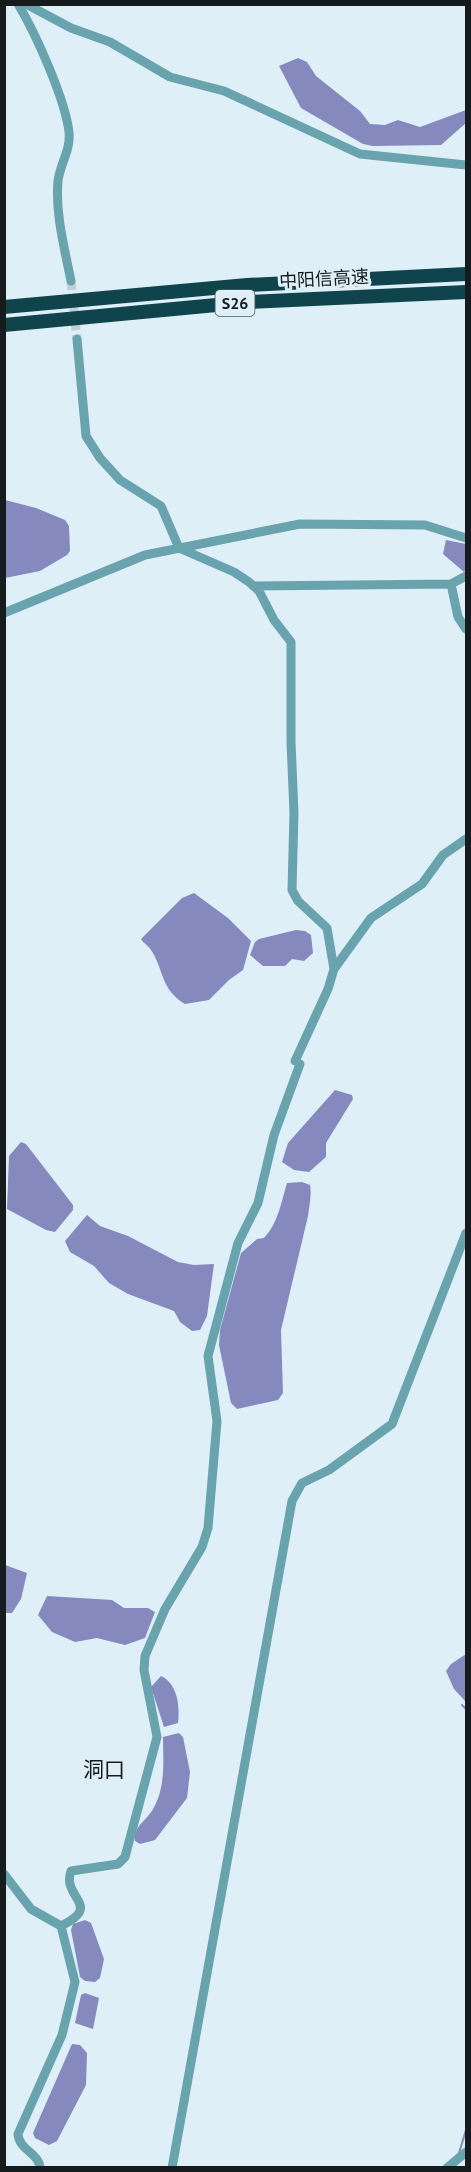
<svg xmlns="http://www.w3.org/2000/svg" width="471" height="2172" font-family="'PT Sans','Noto Sans SC',sans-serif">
  <rect width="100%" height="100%" fill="#dfeff8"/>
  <path fill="#8589bd" d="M298,58L307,62L316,76L360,111L370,124L385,125L398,120L420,127L466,110V123L441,145L373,146L363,144L301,108L279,66Z
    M5,500L36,508L65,520L69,526L70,551L67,555L40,571L5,578Z
    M446,540L466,544V569L464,572L443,554Z
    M194,893L228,918L251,941L243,970L229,980L209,1000L185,1004C160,989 164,969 151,950C148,945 144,944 141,939L182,898Z
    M296,930L305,931L311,935L313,953L304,961L292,959L285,966H263L250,955L255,942L259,939Z
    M335,1090L352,1095L353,1099L326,1143V1157L309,1172L294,1170L282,1162L288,1143Z
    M21,1142L26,1144L73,1205V1210L55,1232L46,1230L7,1209L9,1156Z
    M302,1182L310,1185C312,1194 309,1207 308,1216L281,1330L283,1393L278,1400L237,1409L231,1403L219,1345L220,1330L241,1253L257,1239L264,1238C278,1223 281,1203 287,1183Z
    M87,1215L100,1226L128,1236L178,1262L194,1265L214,1264L207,1316L200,1330L192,1331L180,1322L174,1311L128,1294L109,1283L94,1266L70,1252L65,1241Z
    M5,1565L27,1573L21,1599L12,1613H5Z
    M47,1596L112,1600L124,1608H148L155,1612L145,1638L125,1645L97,1638L75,1642L52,1632L38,1615Z
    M466,1654V1702L454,1689L446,1671L451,1664Z
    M161,1676C178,1684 180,1707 178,1723L164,1727L151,1687Z
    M179,1733L183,1737L190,1772L187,1798L155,1840L140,1844L135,1841C132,1828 148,1819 153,1809C166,1787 163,1761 163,1737Z
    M85,1920L91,1923L104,1959L100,1978L95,1982L85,1981L80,1977L71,1930L73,1924Z
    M85,1993L99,1998L93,2029L75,2023L81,1995Z
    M72,2044L80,2045L87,2053L86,2085L57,2141L49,2145L35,2138L33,2133Z"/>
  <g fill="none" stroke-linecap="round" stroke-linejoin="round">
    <path stroke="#8589bd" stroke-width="2" d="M462,1705L466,1709
      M459,2153L466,2130"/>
    <path stroke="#c1cfd7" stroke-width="9" stroke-dasharray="9 4.5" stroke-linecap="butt" d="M71,281L77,339"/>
    <path stroke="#69a3ad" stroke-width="9" d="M18,4C36,34 65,99 69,132C71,150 60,164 58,181C55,214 65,250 71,281
      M26,4L71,28L110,42L170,77L224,91L360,154L466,165
      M77,339L86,436L100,458L120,480L161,506L179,548L234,572L249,582L259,591L274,620L291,642V742L294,813L292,890L298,901L327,928L334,969L328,989L295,1061
      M451,584L458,617L466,629
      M253,586L451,584L466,576
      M4,613L145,555L300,524L425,525L466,538
      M334,969L371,918L422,884L443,855L466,839
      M4,1874L31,1909L61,1926L75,1982L62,2035L18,2134C19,2150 39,2153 40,2168
      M61,1926C104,1905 61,1898 71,1871L118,1864L125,1857L157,1737L144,1670L145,1656L165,1609L202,1547L208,1528L217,1421L208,1356L238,1243L258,1203L274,1135L300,1064
      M172,2168L292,1501L302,1483L329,1470L392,1424L466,1233
      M447,2168L466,2152"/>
    <path stroke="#0f444c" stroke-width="14" d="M4,307L247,285L466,274
      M4,325L248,302L466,292"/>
  </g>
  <g text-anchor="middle" stroke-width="6" stroke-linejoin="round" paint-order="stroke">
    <rect fill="#dfeff8" stroke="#525b5f" stroke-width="1.5" x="215.5" y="290" width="39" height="26" rx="4.5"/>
    <g font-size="16" font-weight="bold" fill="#161b1e">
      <text x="235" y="309">S26</text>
    </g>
    <g font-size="18" fill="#161b1e" stroke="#dfeff8">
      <text transform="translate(324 279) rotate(-3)" y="6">中阳信高速</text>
    </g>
    <g font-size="21" fill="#161b1e" stroke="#dfeff8">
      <text x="104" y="1777">洞口</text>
    </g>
  </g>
  <rect width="471" height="2172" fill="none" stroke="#161b1e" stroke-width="12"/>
</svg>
